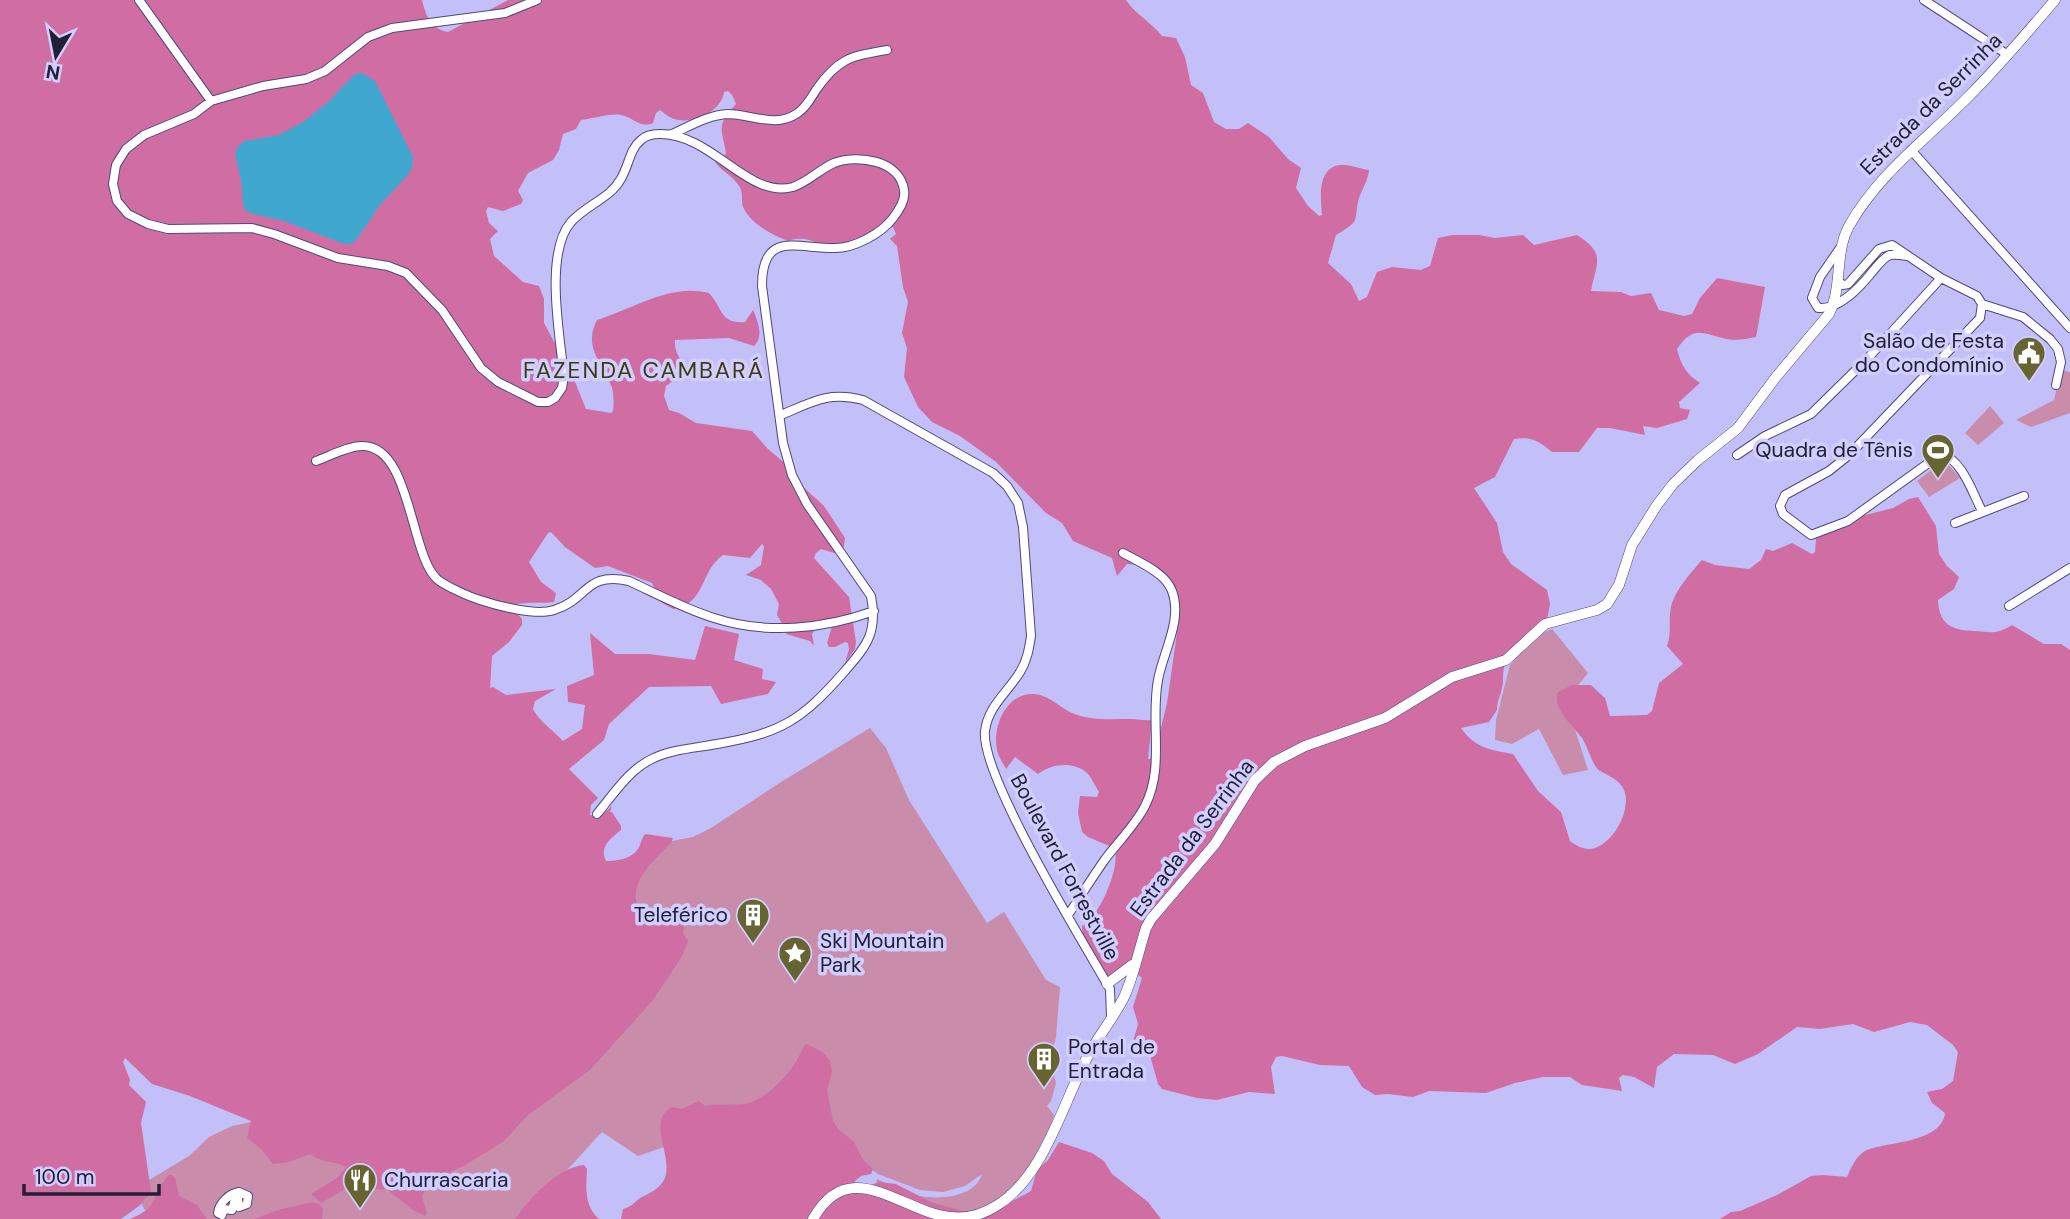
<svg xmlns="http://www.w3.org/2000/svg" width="2070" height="1219" font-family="'DM Sans',sans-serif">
  <rect width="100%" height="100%" fill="#c3bff9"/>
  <path fill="#c98cab" d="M2061,370L2070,372V413L2031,427L2016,420L2054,400Z
    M1990,406L2004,423L1978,445L1965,433Z
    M1944,460L1960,478L1929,497L1917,481Z
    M1552,629L1588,673L1575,689L1571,717L1588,770L1563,775L1539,729L1512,744L1495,740L1496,720L1510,665L1538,635Z
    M870,728L886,748L909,800L987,923L1004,912L1046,980L1060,987L1056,1037L1050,1060L1056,1083L1051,1101L1047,1106L1054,1115C1044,1156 1001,1219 952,1213C933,1210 896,1192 876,1184L877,1179C887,1184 898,1189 908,1193C931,1201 974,1200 982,1174L965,1186L943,1192L920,1190L878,1174L854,1158L737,1122L638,1156L602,1132L522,1219H150L138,1198L144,1183L189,1156L209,1137L232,1126L261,1120L617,892L667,842L693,837L711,828L781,782Z"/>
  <path fill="#d06ea3" d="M0,0H422C426,16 431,29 448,32L508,0H1126C1135,14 1151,22 1162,36L1176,38L1185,57L1191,85L1203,93L1214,122L1226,129H1239L1248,123L1269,137L1288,159L1301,168L1296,188L1308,206L1319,216L1322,215C1321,200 1316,168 1340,165C1348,164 1360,169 1369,170C1368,181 1362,189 1359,198C1353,222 1362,220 1336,235L1328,263L1351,284L1359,301L1367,297L1377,272L1392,267L1421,270L1430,266L1438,238L1452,235H1479L1495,238L1523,235L1534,245L1577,235C1607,254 1596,263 1591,291L1621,292L1631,296L1651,293L1659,310L1684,316L1692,314L1700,298L1717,278L1765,287L1756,337C1746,339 1736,341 1727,339C1703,334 1694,324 1677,349C1681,365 1686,374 1700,383L1679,402L1680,408L1690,410L1687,419L1657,428L1643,426L1645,435L1610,428H1597L1579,452H1552C1539,441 1531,436 1514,439L1495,477L1474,488L1497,523L1503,552L1511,564L1547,590L1550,604L1547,620L1505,664C1502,673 1504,680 1502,688C1500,697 1497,701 1497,710L1489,722L1461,728C1475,748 1490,750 1513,754L1538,791L1561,812L1570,841C1577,846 1585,851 1595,848C1614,842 1632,809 1624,790C1617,775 1601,775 1596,767C1591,760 1587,746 1582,738C1573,725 1552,709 1558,692L1572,685H1591L1605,698L1610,716L1647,715L1652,711L1659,683L1683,664L1667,646C1672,633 1668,621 1671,607C1675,590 1691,573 1702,560L1715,565L1749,569L1761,560L1766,549L1773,551L1792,543L1812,554L1815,552L1816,539L1822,526L1893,508L1909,499L1918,497L1936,526L1939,554L1947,566L1959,577L1954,589L1938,600C1939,625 1952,630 1974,631C1991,632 1996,635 2012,625L2044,644H2061L2070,650V1219H1720L1731,1212L1740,1211L1777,1195L1811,1176L1823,1175L1847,1177C1851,1168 1856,1156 1865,1151C1886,1141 1941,1144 1945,1113L1932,1103L1927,1092L1942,1089L1953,1081L1958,1052L1953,1045L1927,1025L1910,1022L1874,1032L1853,1024L1820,1029L1797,1027L1758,1054L1735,1064L1713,1055L1674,1054L1657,1067L1654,1088L1634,1077L1623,1075L1619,1078L1622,1091L1582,1085L1570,1077H1543L1515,1083L1486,1093L1429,1091L1413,1097L1388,1094L1375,1095L1362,1087L1349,1066L1320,1065L1282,1056L1276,1057L1271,1067L1275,1094L1249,1092L1217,1100L1197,1098L1162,1089L1158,1084L1149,1052L1139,1048L1131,1054L1130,1052L1138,1024L1133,1007L1142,978L1130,968L1104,979L1098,972L1097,957C1088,950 1082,938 1082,926C1099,919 1122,864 1114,848L1088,837L1082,832L1078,813L1080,796L1097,797L1099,792C1095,786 1091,776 1086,772C1072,761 1051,764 1038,774L1015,757L1006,769C1003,763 998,756 997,750C992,726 1007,693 1033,694C1048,694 1059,707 1072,713C1091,721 1110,719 1131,719C1139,719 1144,721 1152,720L1148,759H1150L1154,750L1161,757L1160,732L1167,703L1178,626V609L1174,598L1162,580L1138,565L1127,564L1117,576L1112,558L1073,541L1062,523L1046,513L996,462L960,436L932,422L918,407L904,377L907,348L902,333L908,302L903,287L897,246L890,239L896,234L893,227C873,229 852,240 837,253C821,245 806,234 788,241C771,234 751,224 743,207C741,202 743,196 741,190C737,178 722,172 715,162L726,154C722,127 715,127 736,104L732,95L728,91L724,92C722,111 693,125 674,119C670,118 664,113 660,110L656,113L653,123C640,129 633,117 621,115C610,113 592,119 581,120L576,129L563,134L559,150L553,160L528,173L518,191L523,200L521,204L503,211L488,207L486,211L489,223L498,231L490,239L494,256L523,282L539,286L544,299V323L573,377L586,409L611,413L613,411C614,404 614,396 612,388C604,365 582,348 597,320C633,309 670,283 709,293C724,310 720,324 745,322L753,310C758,321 764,337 754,346L729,338L675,340C673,363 699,363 666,386L664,396L669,410L679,413L696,423L752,431L768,449L796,473L801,485L824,506L845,538L844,546L841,551L834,553L821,549L816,553L814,558L849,597L856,642L855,649L845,663L849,649L848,643L845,642L835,647H829L827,643L833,623H819L812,634L814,646L810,641L786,634L787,632L777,615L779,604L771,589L761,580L746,575L761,565L764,546L762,544L750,558L723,555C699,572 707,603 673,609L661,602L652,583L608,566L595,568L565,547L551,532L548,533L529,562L541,582L556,593L554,602C541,604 527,601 514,605L515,611L522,619V625L509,642L492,656L490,688L493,687L506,695L556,689L535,701L533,709C540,722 553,730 563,741L582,729L585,705L568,702L567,686L594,675L590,633L615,654H649L695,660L705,626L739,634L734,660L763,669L762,679L776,682L768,694L721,704L711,686L649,687L609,724L604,740L569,769L598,798L591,805L590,815C600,818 604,813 612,806L610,812H612L621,826V830C610,839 599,847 606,861C618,861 631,859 638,849C641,844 641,839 645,834L673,838L671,843C648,866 618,892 649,923L659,912L674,907L682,912L685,918L683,934L688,940L683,955L653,1000L590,1070L528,1115L504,1141L464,1166L428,1182L422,1197L427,1213L425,1216L413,1210L384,1187V1190L350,1186L321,1203L311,1194L337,1178L346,1167C334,1160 323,1164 310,1154L289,1162L273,1164L261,1149L247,1138L251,1121L190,1096L152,1084L125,1058L123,1062L130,1080L129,1085L146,1102L141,1123L151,1192L139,1206L121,1219H0Z
    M806,1044L823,1052L830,1061L832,1072L827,1090L833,1121L838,1129L854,1142L863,1160L873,1169L871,1174L861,1176L855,1181L853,1186L864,1188L879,1182L896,1184L931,1202L966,1212L990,1213L1031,1191L1037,1170L1048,1160L1059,1142L1092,1153L1104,1161L1112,1174L1148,1202L1161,1219H621L623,1209C632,1207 635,1201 642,1197C650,1193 659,1189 664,1180C675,1157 645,1122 672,1107L682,1109L699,1101L705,1106C718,1103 731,1106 744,1104C765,1101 788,1076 798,1058C801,1053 802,1048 806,1044Z
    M584,1165L587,1169C586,1187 584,1206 599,1219H515C530,1198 557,1168 584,1165Z
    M169,1175H172L175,1178L179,1196L197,1205L207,1219H130C162,1206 148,1197 169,1175Z
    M312,1202L319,1204L323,1208L322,1219H254L278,1210Z"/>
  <path fill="#40a7cf" d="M362,73L375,81L413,157L412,168L407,176L380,205L357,239L351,244H344L284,221L253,214L246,211L243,205L241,180L235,154L237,148L244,141L279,135L303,122L327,103L355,74Z"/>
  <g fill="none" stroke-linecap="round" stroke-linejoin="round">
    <defs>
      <path id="minor" d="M139,0L211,101
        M537,0L505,13L392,28L368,37L325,71L306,79L263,86L211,101L194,114L144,135L126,149L116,165L113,184L117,201L128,214L148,224L168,229L252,228L274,234L338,258L388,266L406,273L442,310L481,368L498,382L538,402H548L555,398L562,388L564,376C560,337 544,253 571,222C582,210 597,203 609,193C630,176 626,152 641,140C646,135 653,134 660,134C713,134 747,199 793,187C808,182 820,169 834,163C857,154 900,160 904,190C906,200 899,210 893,218C881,234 853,249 833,248C795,248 762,231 762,286L783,443L792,475L807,504L871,596C878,632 867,646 844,672C801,721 781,733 717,744C696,748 673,749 654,758C630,768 613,795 597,814
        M1924,0L2008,55
        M672,134C690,126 708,115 728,114C750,114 776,128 796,114C805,109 811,98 816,90C838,58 851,56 887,50
        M1911,150L2070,328
        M1840,248L1820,277L1812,298L1818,308C1840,310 1861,286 1873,271C1878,265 1883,258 1890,255C1895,254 1901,255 1907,256
        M1837,280L1843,285L1848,284L1879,249L1892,245L1941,278L1977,296L1982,304L1980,318L1849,455L1829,471L1785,495L1780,506L1783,514L1811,535L1848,521L1941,454C1962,459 1973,494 1982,511
        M1982,304L2023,317L2050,339L2058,349L2061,362L2056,385
        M781,415C812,402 828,391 863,400L993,473L1007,486L1018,503L1023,527L1031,636C1029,649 1027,661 1020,672C1008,692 988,706 985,731C980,775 1083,942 1110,989L1111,1016
        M1737,455L1765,436L1811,414L1868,358L1941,278
        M316,461C330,456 348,446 362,446C411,445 410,555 437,579C445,586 470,597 480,600C498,606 536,616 554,610C588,600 585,571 629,581C657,594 685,609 714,618C766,635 824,629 874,611
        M1955,523L2024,496
        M2009,606L2070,568
        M1068,915C1081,896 1093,876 1106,858C1119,841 1136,824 1145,806C1165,767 1150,722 1158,680C1163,652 1183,620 1172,591C1166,573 1139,562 1123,553
        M239,1192L248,1196L247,1204L239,1207L238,1199H235L232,1210L224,1209L222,1215L218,1213C219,1203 229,1194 239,1192Z"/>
      <path id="tertiary" d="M1107,984L1132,965
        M813,1219C850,1153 901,1212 950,1217C966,1219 982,1215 996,1206C1045,1177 1063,1101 1089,1054C1099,1035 1117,1013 1125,995C1134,974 1139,950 1146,928L1151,919L1215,844L1255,780L1274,762L1305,746L1385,718L1452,677L1506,660L1545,624L1597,610L1607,604L1619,585L1632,545L1657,505L1673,484L1698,460L1738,428L1776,377L1829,314C1843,286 1834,254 1849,226C1879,173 1927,139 1969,96C1999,66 2027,33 2055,0"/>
    </defs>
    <use href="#minor" stroke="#4e497a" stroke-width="10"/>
    <use href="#tertiary" stroke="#4e497a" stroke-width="11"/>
    <use href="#minor" stroke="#fff" stroke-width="8"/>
    <use href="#tertiary" stroke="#fff" stroke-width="10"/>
  </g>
  <defs>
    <symbol id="civic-pin" viewBox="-11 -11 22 30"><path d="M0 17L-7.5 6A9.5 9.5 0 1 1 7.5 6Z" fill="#666532" stroke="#d0cefd"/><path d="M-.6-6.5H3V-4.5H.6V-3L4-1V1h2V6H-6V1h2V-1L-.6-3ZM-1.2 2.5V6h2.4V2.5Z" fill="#fff"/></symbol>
    <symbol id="stadium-pin" viewBox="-11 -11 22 30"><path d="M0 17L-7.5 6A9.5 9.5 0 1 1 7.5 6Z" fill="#666532" stroke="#d0cefd"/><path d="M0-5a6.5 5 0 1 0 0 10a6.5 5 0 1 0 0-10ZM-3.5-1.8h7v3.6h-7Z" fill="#fff"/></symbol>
    <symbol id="building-pin" viewBox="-11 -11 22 30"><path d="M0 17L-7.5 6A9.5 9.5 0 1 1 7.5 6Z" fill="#666532" stroke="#d0cefd"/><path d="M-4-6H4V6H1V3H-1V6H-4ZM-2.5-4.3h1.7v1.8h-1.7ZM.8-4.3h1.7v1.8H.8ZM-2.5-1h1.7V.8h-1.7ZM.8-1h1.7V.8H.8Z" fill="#fff"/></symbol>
    <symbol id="sight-pin" viewBox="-11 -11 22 30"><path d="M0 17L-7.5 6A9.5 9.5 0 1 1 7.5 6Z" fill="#666532" stroke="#d0cefd"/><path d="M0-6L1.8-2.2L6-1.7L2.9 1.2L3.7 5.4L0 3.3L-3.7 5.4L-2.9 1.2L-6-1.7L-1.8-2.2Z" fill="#fff"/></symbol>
    <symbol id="restaurant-pin" viewBox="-11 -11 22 30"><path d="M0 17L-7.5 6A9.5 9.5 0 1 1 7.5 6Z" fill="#666532" stroke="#d0cefd"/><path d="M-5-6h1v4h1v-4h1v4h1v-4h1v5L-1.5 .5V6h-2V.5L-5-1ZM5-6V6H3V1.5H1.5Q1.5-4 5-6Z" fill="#fff"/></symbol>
  </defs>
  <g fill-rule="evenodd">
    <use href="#civic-pin" x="2010" y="334" width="38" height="52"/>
    <use href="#stadium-pin" x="1919" y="431" width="38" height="52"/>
    <use href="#building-pin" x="734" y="896" width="38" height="52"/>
    <use href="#sight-pin" x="776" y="934" width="38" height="52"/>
    <use href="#building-pin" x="1025" y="1040" width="38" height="52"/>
    <use href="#restaurant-pin" x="341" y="1161" width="38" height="52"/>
  </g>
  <g text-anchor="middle" stroke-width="7" stroke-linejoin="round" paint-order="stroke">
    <g font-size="21" fill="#222036" stroke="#d0cefd">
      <text transform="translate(1931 104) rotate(-45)" y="7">Estrada da Serrinha</text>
      <text transform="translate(1192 838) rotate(-53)" y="7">Estrada da Serrinha</text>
      <text transform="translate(1065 867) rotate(62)" y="7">Boulevard Forrestville</text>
    </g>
    <g font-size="21" fill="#222036" stroke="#d0cefd" text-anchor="end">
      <text x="2004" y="348">Salão de Festa<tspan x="2004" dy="24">do Condomínio</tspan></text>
      <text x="1913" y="457">Quadra de Tênis</text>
      <text x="728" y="922">Teleférico</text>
      <text x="820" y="948" text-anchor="start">Ski Mountain<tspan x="820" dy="24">Park</tspan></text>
      <text x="1068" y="1054" text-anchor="start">Portal de<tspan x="1068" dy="24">Entrada</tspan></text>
      <text x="384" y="1187" text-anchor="start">Churrascaria</text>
    </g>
    <g font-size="23" letter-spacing="2" fill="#3c3b12" stroke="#d0cefd">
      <text x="644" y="378">FAZENDA CAMBARÁ</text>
    </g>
  </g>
  <g transform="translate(56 56) rotate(190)" stroke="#d0cefd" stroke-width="5" paint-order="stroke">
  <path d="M0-5L12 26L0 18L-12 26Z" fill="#222036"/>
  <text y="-10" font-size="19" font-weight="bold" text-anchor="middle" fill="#222036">N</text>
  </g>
  <path d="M24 1184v10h135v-10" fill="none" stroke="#222036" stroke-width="3.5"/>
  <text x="35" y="1184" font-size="21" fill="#222036" stroke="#d0cefd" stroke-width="5" paint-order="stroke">100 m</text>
</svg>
